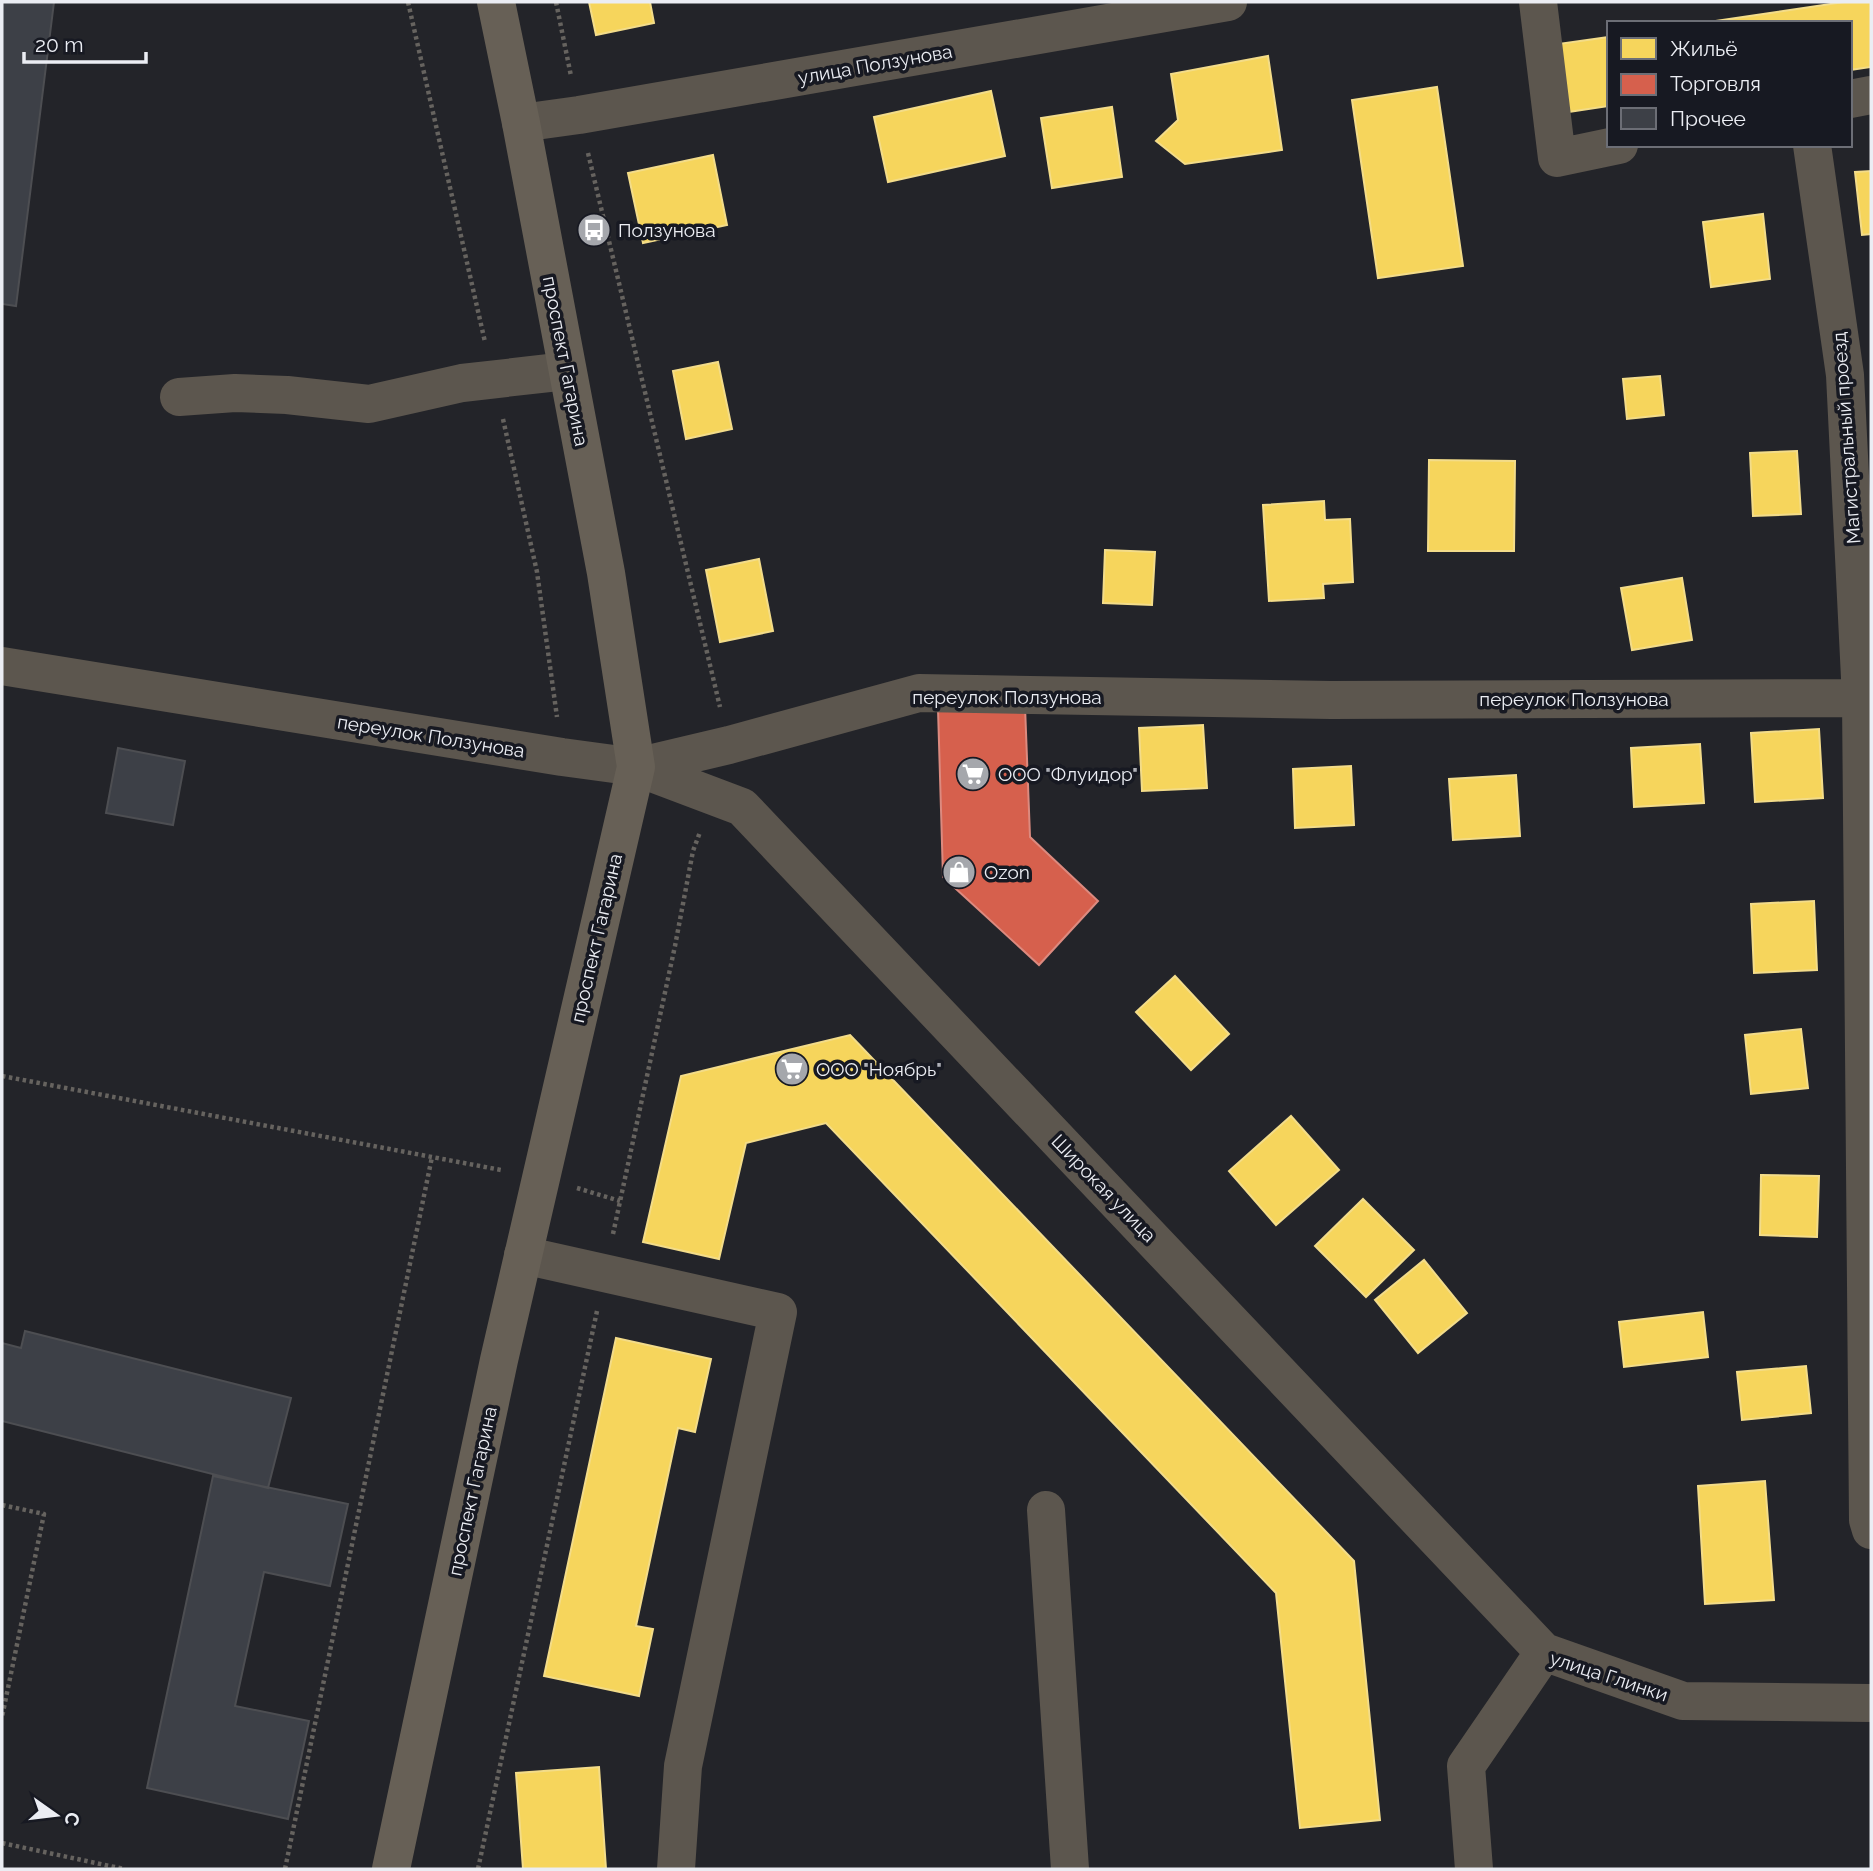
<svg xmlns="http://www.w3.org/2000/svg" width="1873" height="1871" font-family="Raleway,sans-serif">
  <rect width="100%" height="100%" fill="#232429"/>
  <path fill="#f6d55c" stroke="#f3dc89" stroke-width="2" d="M589,2H650L654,23L596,35Z
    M1844,2H1871V67L1850,70V23H1702Z
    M1609,37V106L1568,112L1558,44Z
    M1268,56L1282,150L1185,164L1156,141L1178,120L1171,74Z
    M1437,87L1463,266L1378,278L1352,100Z
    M991,91L1005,156L888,182L874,117Z
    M1112,107L1122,177L1052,188L1041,118Z
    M713,155L727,225L643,243L628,173Z
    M1871,171V234L1862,235L1855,172Z
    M1763,214L1770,279L1711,287L1703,222Z
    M718,362L732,429L686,439L673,371Z
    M1660,376L1664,415L1627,419L1623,379Z
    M1797,451L1801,514L1753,516L1750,453Z
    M1429,460L1515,461L1514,551H1428Z
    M1324,501L1325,520L1350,519L1353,582L1323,584L1324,598L1269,601L1263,505Z
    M1105,550L1155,552L1152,605L1103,603Z
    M759,559L773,631L720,642L706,570Z
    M1682,578L1692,640L1632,650L1621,588Z
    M1203,725L1207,788L1142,791L1139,728Z
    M1819,729L1823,798L1755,802L1751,733Z
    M1700,744L1704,803L1634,807L1631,748Z
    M1351,766L1354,825L1295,828L1293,769Z
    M1516,775L1520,836L1453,840L1449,779Z
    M1814,901L1817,970L1754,973L1751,904Z
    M1175,976L1229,1034L1191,1070L1136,1012Z
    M1801,1029L1808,1088L1751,1094L1745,1035Z
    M850,1035L1354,1561L1380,1820L1300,1828L1276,1593L826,1123L746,1143L719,1259L643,1242L681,1076Z
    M1291,1116L1339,1170L1276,1225L1229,1171Z
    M1761,1175L1819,1176L1817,1237L1760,1235Z
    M1363,1199L1414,1250L1366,1297L1315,1246Z
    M1424,1260L1467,1313L1418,1353L1375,1300Z
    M1703,1312L1708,1357L1624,1367L1619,1322Z
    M616,1338L711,1359L695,1432L678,1428L636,1626L653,1629L639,1696L544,1676Z
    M1806,1366L1811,1413L1742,1420L1737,1372Z
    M1765,1481L1774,1600L1705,1604L1698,1486Z
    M599,1767L606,1869H523L516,1773Z"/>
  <path fill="#d6604d" stroke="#dc8a7f" stroke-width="2" d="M1025,706L1030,837L1098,901L1039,965L943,877L938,709Z"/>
  <path fill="#3d4047" stroke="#4d4e52" stroke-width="2" d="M2,2H54L16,306L2,304Z
    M118,748L185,761L173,825L106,813Z
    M25,1331L291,1398L268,1488L2,1421V1343L21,1348Z
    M213,1476L348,1504L330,1586L264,1572L235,1706L309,1721L288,1819L147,1788Z"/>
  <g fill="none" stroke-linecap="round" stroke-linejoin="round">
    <path stroke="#66635f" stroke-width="4.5" stroke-dasharray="3.5 3.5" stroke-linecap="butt" d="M408,2L485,342
      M556,2L571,76
      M588,153L720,707
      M503,419L537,572L557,717
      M2,1076L501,1170
      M577,1188L620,1201
      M613,1234L675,946L693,851L700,832
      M2,1505L44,1514L2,1717
      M2,1843L124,1869
      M285,1869L432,1157
      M478,1869L597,1311"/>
    <path stroke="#5c564e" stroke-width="38" d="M1538,2L1557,158L1619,145
      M1850,99L1871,95
      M521,123L579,115L1228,2
      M1812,145L1845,375L1861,698L1868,1520L1871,1530
      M179,397L235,393L287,395L369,404L462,383L567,371
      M2,666L562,757L636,767L729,745L919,693L1331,700L1861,698
      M636,767L742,807L1544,1652L1683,1701L1871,1703
      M523,1255L778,1312L683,1766L676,1869
      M1046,1510L1070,1869
      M1474,1869L1466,1766L1544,1652"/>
    <path stroke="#676056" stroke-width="38" d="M391,1869L499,1360L636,767L606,573L521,123L496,2"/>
  </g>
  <defs>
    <symbol id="bus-disc" viewBox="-11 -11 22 22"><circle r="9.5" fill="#a5a7ac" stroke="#171922"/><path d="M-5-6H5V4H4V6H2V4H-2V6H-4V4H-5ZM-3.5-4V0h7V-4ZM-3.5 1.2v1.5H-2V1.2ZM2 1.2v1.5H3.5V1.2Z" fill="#fff"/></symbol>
    <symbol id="supermarket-disc" viewBox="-11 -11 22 22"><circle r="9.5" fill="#a5a7ac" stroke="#171922"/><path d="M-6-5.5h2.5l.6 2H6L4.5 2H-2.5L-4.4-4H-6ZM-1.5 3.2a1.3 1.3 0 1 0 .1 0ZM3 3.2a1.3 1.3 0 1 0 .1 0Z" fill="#fff"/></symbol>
    <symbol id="shop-disc" viewBox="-11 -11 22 22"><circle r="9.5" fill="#a5a7ac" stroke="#171922"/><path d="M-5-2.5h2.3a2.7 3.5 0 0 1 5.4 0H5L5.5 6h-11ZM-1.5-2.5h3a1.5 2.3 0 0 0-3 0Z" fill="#fff"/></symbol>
  </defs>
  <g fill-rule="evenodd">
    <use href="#bus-disc" x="575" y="211" width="38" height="38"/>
    <use href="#supermarket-disc" x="954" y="755" width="38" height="38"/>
    <use href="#shop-disc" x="940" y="853" width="38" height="38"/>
    <use href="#supermarket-disc" x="773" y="1050" width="38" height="38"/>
  </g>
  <g text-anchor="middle" stroke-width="7" stroke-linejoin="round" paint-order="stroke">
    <g font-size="19" fill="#ebedf3" stroke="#171922">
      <text transform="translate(875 64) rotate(-10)" y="7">улица Ползунова</text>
      <text transform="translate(566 361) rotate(79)" y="7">проспект Гагарина</text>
      <text transform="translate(1846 438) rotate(-94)" y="7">Магистральный проезд</text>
      <text x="1007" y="704">переулок Ползунова</text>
      <text x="1574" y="706">переулок Ползунова</text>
      <text transform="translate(431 736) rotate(9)" y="7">переулок Ползунова</text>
      <text transform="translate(596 938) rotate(-77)" y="7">проспект Гагарина</text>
      <text transform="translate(1104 1188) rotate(46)" y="7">Широкая улица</text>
      <text transform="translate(472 1491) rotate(-78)" y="7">проспект Гагарина</text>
      <text transform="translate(1609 1676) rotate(18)" y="7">улица Глинки</text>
    </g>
    <g font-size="19" fill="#ebedf3" stroke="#171922" text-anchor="start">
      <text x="618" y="237">Ползунова</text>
      <text x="998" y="781">ООО "Флуидор"</text>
      <text x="984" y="879">Ozon</text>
      <text x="816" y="1076">ООО "Ноябрь"</text>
    </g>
  </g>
  <rect width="1873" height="1871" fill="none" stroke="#ebedf3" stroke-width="7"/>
  <rect x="1607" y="21" width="245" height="126" fill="#171922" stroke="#6c6e76" stroke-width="2"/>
  <rect x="1621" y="38" width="35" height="21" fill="#f6d55c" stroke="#6c6e76" stroke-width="2"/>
  <text x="1670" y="56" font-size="21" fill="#ebedf3">Жильё</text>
  <rect x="1621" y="74" width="35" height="21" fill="#d6604d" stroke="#6c6e76" stroke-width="2"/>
  <text x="1670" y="91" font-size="21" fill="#ebedf3">Торговля</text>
  <rect x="1621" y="108" width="35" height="21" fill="#3d4047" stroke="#6c6e76" stroke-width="2"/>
  <text x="1670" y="126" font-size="21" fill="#ebedf3">Прочее</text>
  <g transform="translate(56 1815) rotate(104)" stroke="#171922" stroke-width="5" paint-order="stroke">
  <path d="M0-5L12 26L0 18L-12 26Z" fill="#ebedf3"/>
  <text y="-10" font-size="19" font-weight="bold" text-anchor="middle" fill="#ebedf3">С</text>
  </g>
  <path d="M24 52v10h122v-10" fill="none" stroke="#ebedf3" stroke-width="3.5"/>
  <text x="35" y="52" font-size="21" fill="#ebedf3" stroke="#171922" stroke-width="5" paint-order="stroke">20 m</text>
</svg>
